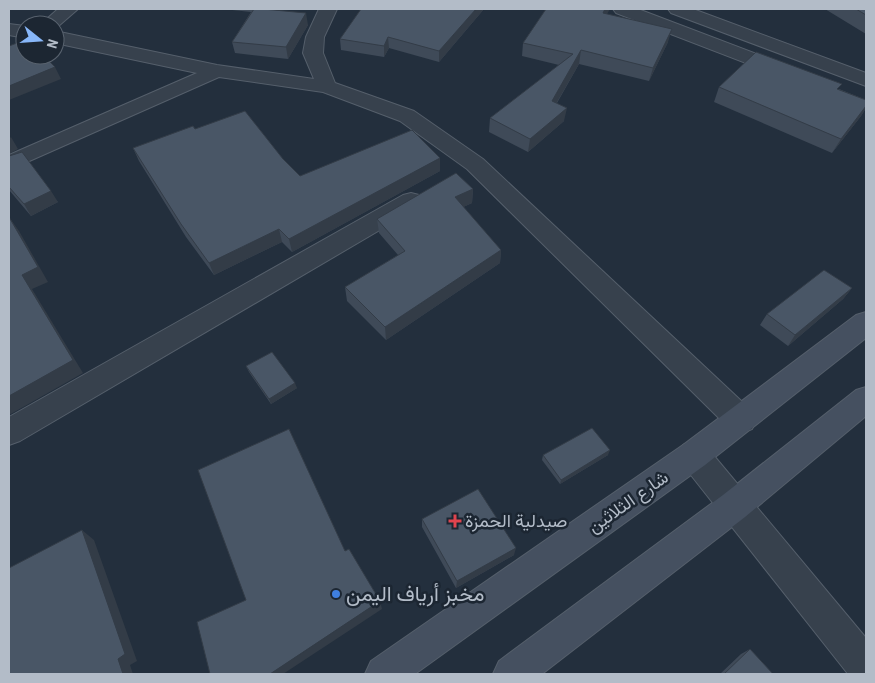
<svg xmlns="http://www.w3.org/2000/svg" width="875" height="683" font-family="'Roboto Condensed',Vazirmatn,sans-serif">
  <rect width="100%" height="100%" fill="#232f3d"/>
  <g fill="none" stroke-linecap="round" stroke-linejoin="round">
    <defs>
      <path id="minor" d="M58,9H78L55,29V25H40Z
        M319,9H337L324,37L323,53L335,83L414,111L483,159L752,411L756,420L752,429L741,433L730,429L467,169L400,121L323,92L219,77L9,170V155L197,73L55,43V31L217,65L314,79L303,53L306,37Z
        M613,9H638L791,67L794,71L791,75L784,77L777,75L616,13Z
        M668,9H693L866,73V86L671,13Z
        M9,24L25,26V38L9,35Z
        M411,193L419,195L423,201L419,207L20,441L9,445V417L403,195Z
        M694,441L705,445L866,638V674H848L683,465L679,455L683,445Z"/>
      <path id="secondary" d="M866,312V338L705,465L415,674H365L371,661L683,445L856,315Z
        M866,387V416L745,517L542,674H493L499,661L723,495L856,390Z"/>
    </defs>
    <use href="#minor" stroke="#555f6b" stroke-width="2"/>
    <use href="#secondary" stroke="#555f6b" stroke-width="2"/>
    <use href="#minor" fill="#37414d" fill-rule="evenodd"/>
    <use href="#secondary" fill="#455060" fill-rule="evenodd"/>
  </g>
  <path fill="#3f4a58" d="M223,9H270H269L308,25L288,59L235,53L232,42L251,12Z
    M484,9L439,62L389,48L384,57L341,50L340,39Z
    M825,9H866V34Z
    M607,14L668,42L649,81L579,64L557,103L564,121L528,152L489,132L490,118L559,65L522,56L523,43Z
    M719,87L839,89L866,100V108L861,116L832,153L714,102Z
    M133,148L283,159L300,176L440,171L292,252L282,242L214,275L186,237L139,161Z
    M9,156L58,202L31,216L9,190Z
    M473,189L472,203L463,207L501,250L500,263L386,340L347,301L345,287L398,255L379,233L377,219Z
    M852,288L843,299L788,346L760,325L767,314Z
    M246,366L297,388L271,404L249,372Z
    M543,455H608L560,484L542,460Z
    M422,519L514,555L456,588L422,527Z
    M750,649L773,674H720L741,654Z"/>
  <path fill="#333c47" d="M476,9H484L439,62V51Z
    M605,9H610L600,26L603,13Z
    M306,13L308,25L288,59L286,47Z
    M672,29L668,42L649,81L653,68Z
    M388,37L389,48L384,57V46Z
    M581,50L579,64L550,114L552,101Z
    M55,67L61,79L9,100V86Z
    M866,106V108L861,116L832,153L841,139Z
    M567,108L564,121L528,152L530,139Z
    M11,137L18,149L9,154V139Z
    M440,158V171L292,252L289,239Z
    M473,189L472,203L455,211V197Z
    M51,191L58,202L31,216L24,204Z
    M9,217L19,231L48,282L32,289L83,373L9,415Z
    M279,229L282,242L214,275L209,263Z
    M501,250L500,263L386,340L385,327Z
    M852,288L843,299L788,346L795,335Z
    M295,383L297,388L271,404L269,399Z
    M610,450L608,455L560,484L561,480Z
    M82,530L94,540L137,661L130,665L133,674H123L118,659Z
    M516,548L514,555L456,588L457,581Z
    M380,601L382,609L283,674H270Z"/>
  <path fill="#495666" stroke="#333c47" d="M254,9H263L306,13L286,47L232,42Z
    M361,9H476L439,51L388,37L384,46L340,39Z
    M546,9H605L603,13L672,29L653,68L581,50L552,101L567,108L530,139L490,118L573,54L523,43Z
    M856,9H866V15Z
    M25,40V55H43L55,67L9,86V46Z
    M756,52L842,84L837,89L866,100V106L841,139L719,87Z
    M245,111L283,159L300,176L412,130L440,158L289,239L279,229L209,263L181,224L133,148L193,126L195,129Z
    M22,152L51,191L24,204L9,187V156Z
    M456,173L473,189L455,197L501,250L385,327L345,287L405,251L377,219Z
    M9,217L38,267L22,275L73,360L9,396Z
    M824,270L852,288L795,335L767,314Z
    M272,352L295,383L269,399L246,366Z
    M592,428L610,450L561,480L543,455Z
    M289,429L345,551L349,549L380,601L270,674H210L197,622L246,600L198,470Z
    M478,489L516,548L457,581L422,519Z
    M82,530L125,654L118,659L123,674H9V568Z
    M750,649L773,674H724Z"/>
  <path fill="#e0444e" stroke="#1c2632" stroke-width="2" d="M452.5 513.5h5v5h5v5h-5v5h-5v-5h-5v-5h5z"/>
  <circle fill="#3f7fe0" stroke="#1c2632" stroke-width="2" cx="336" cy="594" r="5"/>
  <g text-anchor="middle" stroke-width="5" stroke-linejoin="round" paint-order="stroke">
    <g font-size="18" fill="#b3bcc8" stroke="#1c2632">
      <text transform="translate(628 502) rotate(-35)" y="6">شارع الثلاثين</text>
    </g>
    <g font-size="18" fill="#b3bcc8" stroke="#1c2632" text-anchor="start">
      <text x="465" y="527">صيدلية الحمزة</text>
    </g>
    <g font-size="21" fill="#b3bcc8" stroke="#1c2632" text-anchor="start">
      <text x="346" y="601">مخبز أرياف اليمن</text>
    </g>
  </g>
  <rect width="875" height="683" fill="none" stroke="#b3bcc8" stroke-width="20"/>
  <g transform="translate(40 40) rotate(107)"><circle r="24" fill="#1c2632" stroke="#58626e"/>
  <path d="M0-4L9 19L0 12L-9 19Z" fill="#88b7f9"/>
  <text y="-8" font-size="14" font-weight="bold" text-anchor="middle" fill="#b3bcc8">N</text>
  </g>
</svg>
